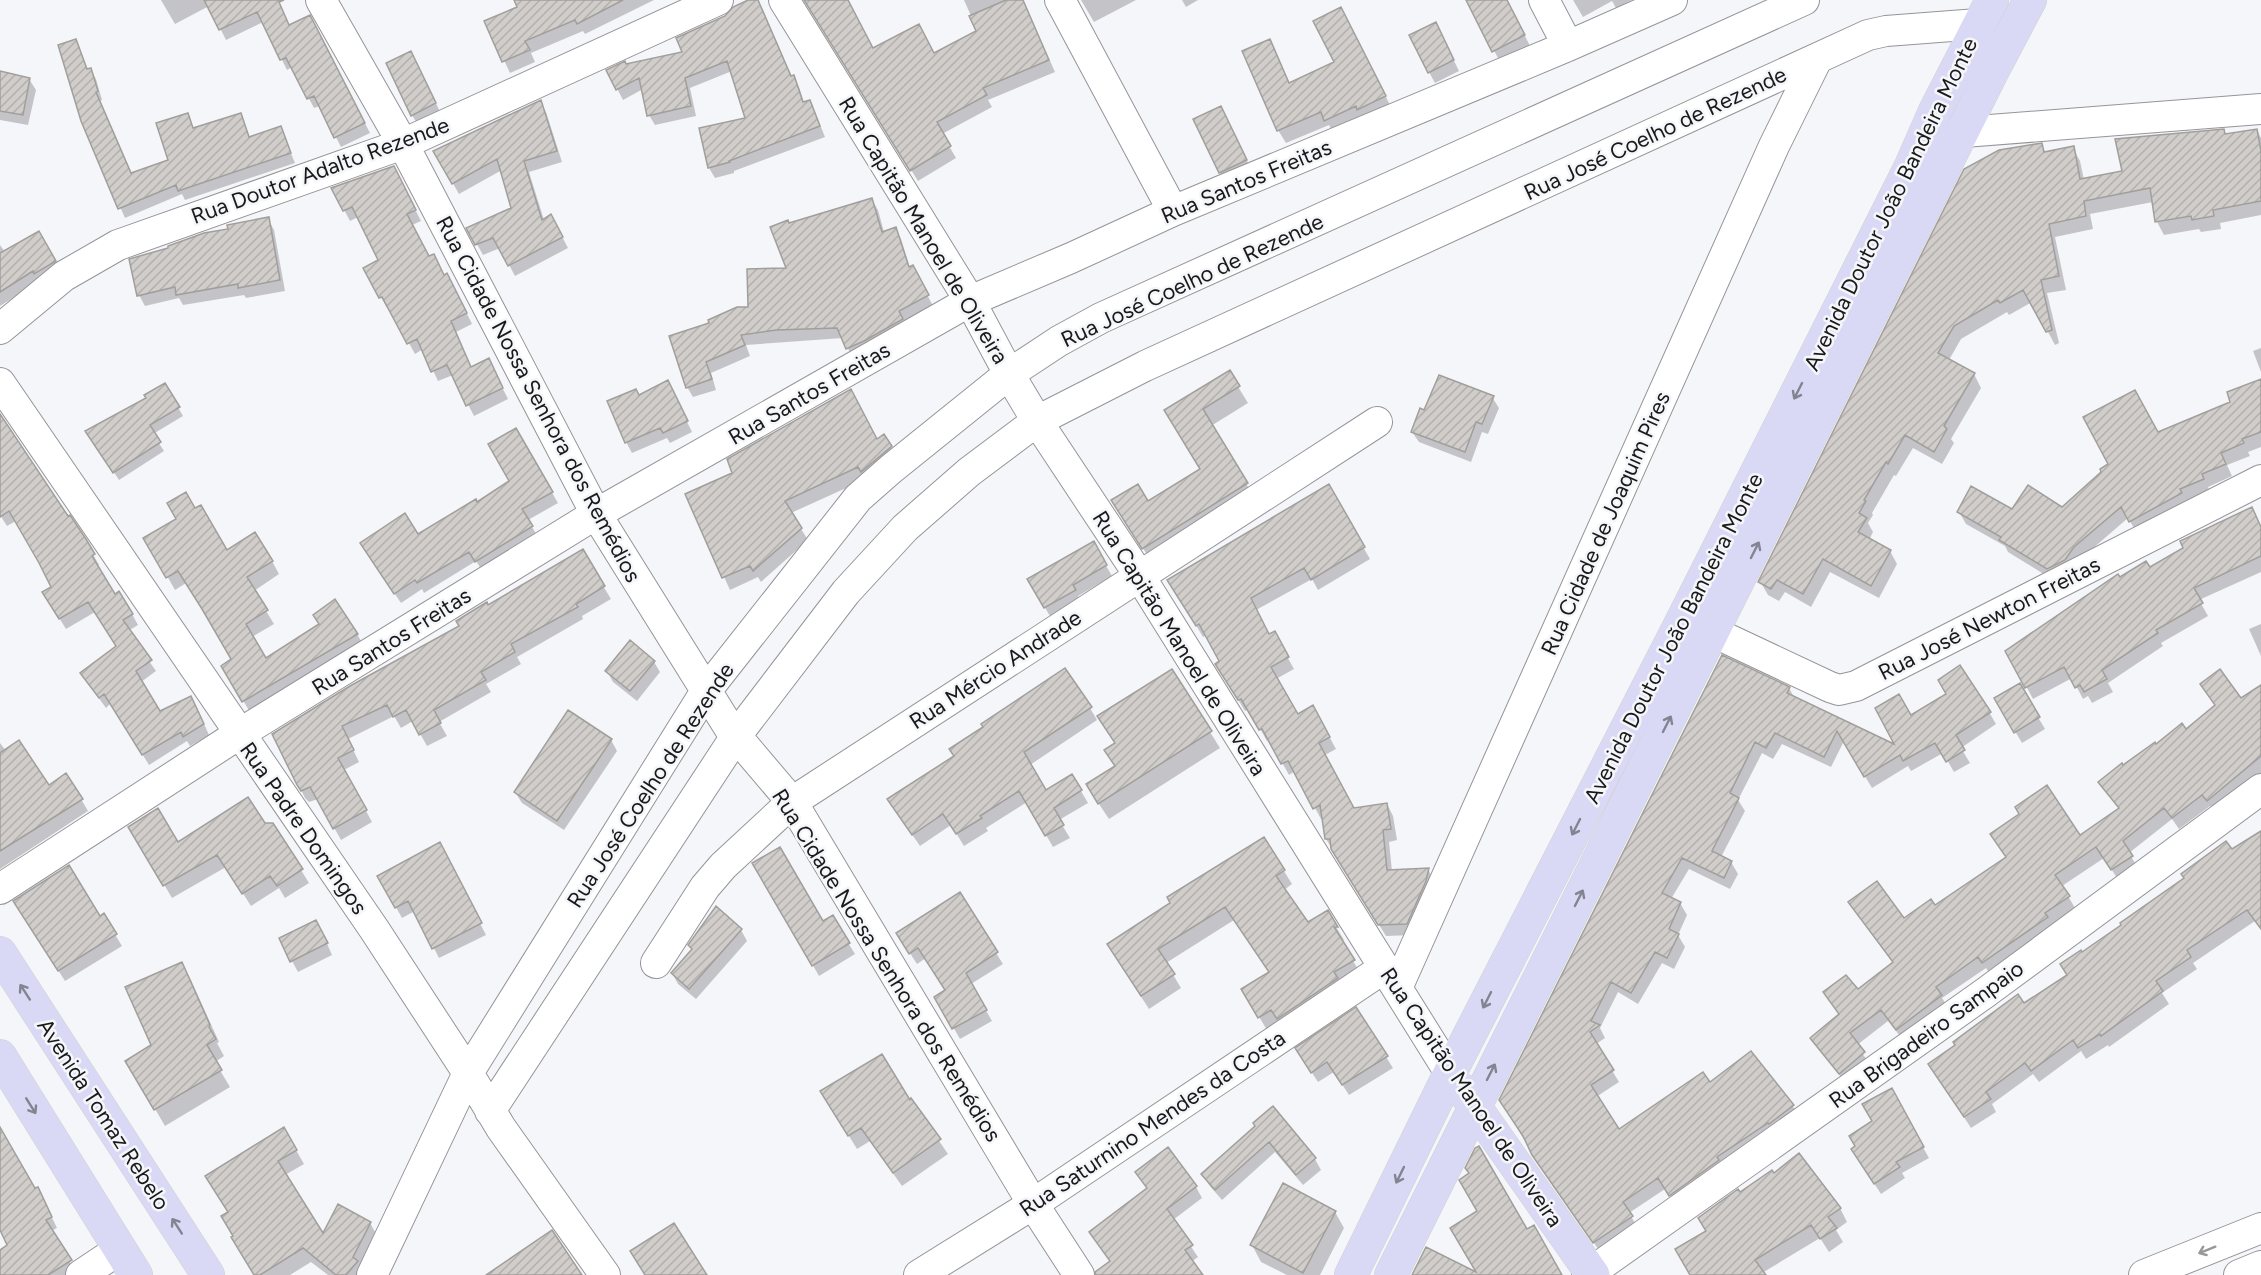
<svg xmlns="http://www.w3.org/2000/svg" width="2261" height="1275" font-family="Figtree,sans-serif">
  <defs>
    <pattern id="building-hatch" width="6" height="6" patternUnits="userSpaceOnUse" patternTransform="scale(1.5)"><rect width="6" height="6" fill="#d0cdca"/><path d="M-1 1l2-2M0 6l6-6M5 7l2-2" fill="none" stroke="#b2afad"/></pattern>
  </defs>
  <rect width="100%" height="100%" fill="#f5f6fa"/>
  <path fill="#0003" d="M161,0H277L290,26L315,27L370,133L341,147L320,106L314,108L292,67L287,70L263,22L226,40L209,6L175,24Z
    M516,0H654L585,34L583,31L531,53L535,62L510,73L486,22L519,7Z
    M752,0H757L762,8L792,78L799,87L804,103L809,102L815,112L825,137L734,171V173L715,178L709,168L700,129L747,119L732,71L690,88L696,116L655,125L649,115L643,89L623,100L608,71L684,53L726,17Z
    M805,0H846L873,50L934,54L978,32L964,0H1023L1055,72L988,100L992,107L942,134L956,158L918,181Z
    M1081,0H1136L1094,22Z
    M1182,0H1198L1186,7Z
    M1468,0H1507L1530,46L1500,62Z
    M1573,0H1632L1616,8L1612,1L1583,17Z
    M1348,22L1392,109L1333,133L1329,125L1286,143L1278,130L1270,41L1290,84L1336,63Z
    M1436,24L1459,71L1435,83L1429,72Z
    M75,41L88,70L90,69L96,79L102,100L100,101L132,174L170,161L187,115L194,129L240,114L250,138L280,127L295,163L185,200L182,194L125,218L82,120Z
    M417,63L441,114L418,125L412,115Z
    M0,73L29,79L36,90L28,125L0,120Z
    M540,102L546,112L562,162L529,172L544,220L557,227L568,248L515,276L500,248L483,255L468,228L513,209L502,170L459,194L435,152Z
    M1226,118L1252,171L1226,183L1220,173Z
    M2257,130L2261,138V215L2220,223L2221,229L2201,232L2199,229L2164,235L2157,222L2153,202L2090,214L2093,229L2055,237L2066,290L2047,293L2059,343L2055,345L2032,302L2009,315L2007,312L1961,339L1949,360L1974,374L1981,388L1951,439L1954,443L1942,464L1913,448L1896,476L1894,475L1872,513L1873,515L1868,523L1873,532L1869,540L1890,551L1897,564L1879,598L1830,572L1811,607L1785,592L1779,601L1768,595L1760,581L2041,145L2046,153L2073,148L2080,161L2084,180L2124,173L2224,131L2226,136Z
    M399,178L421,221L412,225L429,258L453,285L472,324L456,332L471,368L494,371L508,399L474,416L453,375L438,381L423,349L415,354L389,307L387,308L365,269L380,261L358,217L350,221L333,189Z
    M872,200L878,210L884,232L895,229L901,239L910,268L918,277L933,306L853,359L843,338L746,345L750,356L711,373L716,390L693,397L687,387L711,324L750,308L788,270L789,225Z
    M268,219L274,230L285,291L246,298L244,295L183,305L179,298L145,306L139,295L229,230Z
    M38,233L61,272L40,281L0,306V245L5,252Z
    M2261,348V372L2253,351Z
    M1229,372L1248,403L1211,426L1256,500L1153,564L1123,517L1202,469L1175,427Z
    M2261,380V447L2248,452L2250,456L2227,465L2232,476L2208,487L2210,491L2137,533L2128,518L2055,581L2008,552L2005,546L1966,524L1959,512L2062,509L2158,434L2232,402Z
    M165,385L183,416L153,434L164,451L119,480L92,439Z
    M673,393L692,432L670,443L667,438L632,453L626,442L639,396Z
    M1492,397L1499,408L1488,434L1482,432L1471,462L1419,442L1412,432L1425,412Z
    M0,423L85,540L99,565L97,567L114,596L132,614L138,625L128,631L156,671L141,682L160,713L197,708L209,735L190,746L187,741L149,765L111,703L106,708L88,683L82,673L117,647L95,612L66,629L44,593L53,587L16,521L7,526L0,515Z
    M516,430L558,503L528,520L538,537L483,572L476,561L424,593L422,589L401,603L368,554L418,536L477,504L511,481Z
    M877,441L891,447L898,459L866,479L791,513L808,540L761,582L758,577L730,590L687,495L734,474Z
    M1328,486L1370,559L1318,590L1312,579L1256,610L1269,635L1274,633L1294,669L1276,679L1298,716L1313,707L1336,749L1325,755L1354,810L1387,804L1393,816L1397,840L1389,842L1392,871L1428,869L1434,881L1413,935L1386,936L1326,839L1323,818L1321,819L1295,771L1289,775L1269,739L1267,741L1249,709L1245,711L1223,675L1221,662L1207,635L1203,637L1169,580Z
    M195,510L226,552L272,561L279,574L254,591L274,624L252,637L266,660L357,634L365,648L251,714L223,666L233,660L186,583L175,590L146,539Z
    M2261,527V572L2199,600L2208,616L2161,643L2163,646L2108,683L2113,692L2092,703L2088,696L2083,699L2072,678L2033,699L2007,651L2120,579Z
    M1093,543L1112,576L1078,596L1081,601L1051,618L1029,580Z
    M582,551L611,599L582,616L583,619L517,657L521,664L486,684L491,692L439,722L447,736L427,746L413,721L401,728L394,716L348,739L359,762L344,770L372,822L341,840L318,799L309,802L305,798L274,735L461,627L488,607Z
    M2261,624V656L2249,629Z
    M654,662L660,672L637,701L613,682L607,671Z
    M2202,684L2241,700L2261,686V773L2215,812L2210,806L2179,829L2172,819L2129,853L2138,868L2119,881L2104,858L2062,886L2075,908L2051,925L2053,930L1990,974L1986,968L1942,998L1948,1007L1904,1041L1888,1021L1857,1045L1870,1065L1846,1084L1812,1038L1840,1016L1825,993L1857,992L1893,963L1857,914L1904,920L2079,837L2119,809L2100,782L2156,746L2186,731L2216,706Z
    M2019,685L2045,729L2022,743L1996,699Z
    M1789,688L1795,699L1898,748L1910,717L1989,712L1996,724L1961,748L1970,763L1954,772L1943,753L1911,771L1908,766L1872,788L1844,741L1831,767L1782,744L1773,759L1762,753L1738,800L1745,811L1721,857L1731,862L1738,874L1730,889L1689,869L1671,899L1680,903L1687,915L1678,935L1685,947L1674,969L1662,963L1638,1004L1618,992L1600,1028L1605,1038L1596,1044L1619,1082L1596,1097L1618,1131L1710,1084L1792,1105L1799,1117L1677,1206L1665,1189L1629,1213L1638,1228L1601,1253L1540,1167L1508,1112Z
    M1090,708L1097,720L1030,765L1045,792L1072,776L1088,803L1059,820L1070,838L1053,847L1027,802L986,828L988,831L964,846L951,825L920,846L896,811Z
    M1210,732L1220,748L1109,819L1097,801Z
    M611,740L617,751L564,830L522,803L515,792Z
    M0,743L6,751L48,787L81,799L88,811L0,869Z
    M264,825L301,870L309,883L285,898L279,888L251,906L226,867L172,898L130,827L178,844Z
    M2261,832V922L2258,925L2255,921L2193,963L2197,969L2162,993L2169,1004L2109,1047L2108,1045L2086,1059L2081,1051L2039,1082L2033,1074L1992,1104L1996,1112L1971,1128L1937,1076L2024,1005L2069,976L2082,954Z
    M1264,839L1292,884L1284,890L1307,925L1327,912L1344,940H1340L1361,974L1267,1030L1243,990L1270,973L1234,920L1166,963L1181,988L1149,1009L1116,958L1172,903Z
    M445,855L486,935L439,958L415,911L402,918L379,877Z
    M754,863L823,923L832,917L855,954L819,976Z
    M959,894L1003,964L971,984L992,1021L960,1039L936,997L947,991L926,958L917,964L904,944Z
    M716,908L741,930L747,941L696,999L678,984L672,973L693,950L690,945Z
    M21,912L100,918L103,915L122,946L65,981Z
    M322,932L332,955L298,972L292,961Z
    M182,964L191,980L219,1042L217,1043L224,1056L215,1062L230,1087L165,1126L127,1061L153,1046Z
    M1356,1009L1393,1068L1349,1095L1334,1072L1318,1082L1303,1059Z
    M1891,1090L1929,1158L1902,1173L1905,1178L1881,1194L1859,1160L1874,1122Z
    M911,1100L948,1154L902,1186L870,1141L857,1149L830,1105Z
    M1273,1108L1315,1159L1321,1170L1303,1185L1275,1152L1222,1200L1209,1185L1203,1174L1256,1127Z
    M284,1129L304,1164L285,1175L323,1236L370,1223L378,1237L364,1275H328L311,1262L290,1275H255L235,1236L229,1213Z
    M0,1143L43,1199L57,1228L51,1231L76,1272L71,1275H0V1251L9,1246L0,1227Z
    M1137,1173L1196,1187L1202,1198L1173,1220L1198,1257L1191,1262L1200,1275H1109L1111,1262L1091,1233L1148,1190Z
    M1740,1194L1840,1208L1847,1222L1836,1230L1843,1242L1829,1252L1820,1238L1762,1273L1764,1275H1692L1707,1231Z
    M1335,1212L1344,1228L1320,1275H1287L1261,1262L1252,1245Z"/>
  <path fill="url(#building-hatch)" stroke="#a19f9c" stroke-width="1.5" d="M204,0H284L279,2L289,25L310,15L365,123L334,138L314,96L307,99L286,58L280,60L257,12L219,30Z
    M514,0H623L577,24L575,20L525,41L530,50L502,62L484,21L517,7Z
    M748,0H758L791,76L794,75L803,102L810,100L820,126L729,161L730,162L708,168L699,128L745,118L727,61L685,78L691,106L647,116L639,78L616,90L606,70L625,61L626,64L682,52L676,38L725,16L733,7Z
    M804,0H848L873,48L919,24L934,53L976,31L969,16L1006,0H1023L1049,60L983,88L987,95L937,122L951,146L910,171Z
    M1466,0H1507L1525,35L1492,52Z
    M1341,7L1386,96L1357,110L1356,106L1324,121L1321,112L1277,131L1242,51L1270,39L1289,83L1334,62L1313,21Z
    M1436,22L1454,60L1428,73L1409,35Z
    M76,39L87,69L91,68L98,91L96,92L131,173L168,160L156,123L188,113L193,128L241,113L249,137L281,126L291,153L178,191L176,185L118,209L81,121L58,45Z
    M411,51L436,103L411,116L386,63Z
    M0,71L30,78L23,115L0,111Z
    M541,100L557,151L524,161L542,220L551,214L563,237L508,266L493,238L475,245L466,228L511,208L497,159L452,184L433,151Z
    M1221,106L1247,160L1219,173L1193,119Z
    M2224,129L2225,134L2257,129L2261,151V201L2213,210L2214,216L2192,220L2191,216L2155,222L2150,188L2084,201L2086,216L2049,224L2059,276L2041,280L2052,330L2046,332L2023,290L2000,303L1998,300L1954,326L1938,353L1975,373L1944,426L1947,429L1934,452L1905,435L1888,464L1886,462L1864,500L1866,501L1859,513L1867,518L1858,532L1891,550L1871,586L1823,559L1803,594L1777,580L1771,589L1758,582L1964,169L1999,150L2042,143L2044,152L2074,146L2080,179L2122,171L2115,139Z
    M394,166L416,210L407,214L429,256L434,254L444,275L447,273L467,313L451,321L471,367L489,358L503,388L466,406L447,365L431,372L417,339L407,344L382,297L379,298L363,268L378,260L352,207L343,211L331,188Z
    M872,198L882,232L896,227L909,267L913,265L929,295L899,311L903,319L864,341L846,349L837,328L776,330L741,335L745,345L706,362L712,379L686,388L669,336L709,323L708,320L737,307H748L747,269L786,268L770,227L788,220L789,223Z
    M269,217L280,280L238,288V284L176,295L175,287L137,296L129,259L168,248V246L204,233L228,229L227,225Z
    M39,231L56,261L34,274L33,271L0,292V253Z
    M1230,370L1240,386L1203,409L1248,483L1142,549L1111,500L1138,484L1148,501L1200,469L1164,410Z
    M1439,375L1494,396L1482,424L1476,422L1465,452L1411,432L1420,408L1424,410Z
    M2261,379V432L2242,439L2244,443L2221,453L2226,464L2202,474L2204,479L2180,489L2182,493L2129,522L2121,507L2074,547L2065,560L2047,569L1999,540L2001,537L1957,512L1971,486L2012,509L2028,485L2062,507L2101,472L2100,469L2108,464L2083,417L2135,390L2158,432L2230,402L2227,392Z
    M668,380L688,421L663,433L660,428L625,443L607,401L636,389L639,395Z
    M165,383L180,407L150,425L161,442L113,473L85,431L146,398L144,395Z
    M851,389L877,439L884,434L892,446L861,472L858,467L785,501L802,528L753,571L750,566L722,578L685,494L732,473L727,459Z
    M0,414L68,516L70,515L86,539L95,554L92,556L115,594L119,591L133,614L123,620L152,660L136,671L160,711L191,696L204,724L183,737L181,732L142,755L104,694L99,698L80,673L116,646L88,602L59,619L42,592L51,587L39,563L9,511L0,517Z
    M516,428L553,492L522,509L533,526L475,562L469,552L417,583L415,580L394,594L360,543L405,513L418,534L476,499L477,502L509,481L488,444Z
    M1329,484L1365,547L1311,580L1304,568L1251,598L1269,634L1275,631L1289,657L1271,667L1298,714L1313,705L1330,737L1319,743L1354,808L1387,803L1391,829L1383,830L1387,870L1429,868L1426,881L1407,924L1378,925L1331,849L1330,839H1325L1320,805L1313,809L1288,761L1281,764L1262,729L1259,730L1241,699L1238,700L1215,664L1219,661L1199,624L1196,626L1167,580Z
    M186,492L195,508L201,505L227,550L255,532L273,561L247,577L268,610L246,624L266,658L319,624L313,615L335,599L358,634L242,702L221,666L231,659L202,609L178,571L166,578L143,538L176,519L167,503Z
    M2252,507L2261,527V556L2194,588L2203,603L2156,630L2158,633L2102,670L2107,679L2084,692L2080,685L2075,688L2064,667L2025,688L2005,651L2118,574L2120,577L2146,561L2150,567L2183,548L2180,541Z
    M1094,541L1107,565L1073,585L1076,590L1044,608L1027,579Z
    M583,549L605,586L576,604L578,607L511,644L515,652L481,672L486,680L434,710L441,723L419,735L406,710L393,717L387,705L342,726L354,750L338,758L367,810L333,829L310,787L301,791L297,785L272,734L350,686L459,626L456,621L469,613L487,602L488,605Z
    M630,640L655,661L630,691L605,671Z
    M1722,655L1790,687L1787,693L1894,744L1875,708L1899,694L1911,715L1946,694L1938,680L1960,665L1991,712L1956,735L1965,750L1946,762L1935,743L1903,761L1900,755L1864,777L1837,731L1824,757L1775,733L1766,748L1755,742L1730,793L1739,798L1712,851L1732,861L1724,878L1682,858L1662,893L1681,902L1669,929L1679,934L1667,958L1655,952L1631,993L1611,982L1591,1021L1600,1025L1590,1032L1614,1070L1591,1085L1619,1129L1703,1072L1710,1082L1751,1051L1794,1105L1769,1124L1768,1123L1717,1157L1719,1160L1669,1196L1658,1178L1623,1202L1633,1216L1593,1243L1532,1155L1523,1136L1499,1100Z
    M1065,668L1092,707L1024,752L1046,790L1072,774L1082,790L1054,808L1064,825L1045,836L1019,791L980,816L982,818L956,834L943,814L912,835L887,799L954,756L949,749L983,727L981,724Z
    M1172,669L1212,731L1098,804L1086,784L1115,766L1104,750L1115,743L1097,716Z
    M2220,669L2241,698L2261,685V756L2207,801L2202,795L2172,818L2164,808L2123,841L2133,856L2111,870L2096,847L2055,875L2070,896L2045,913L2048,917L1982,963L1978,957L1936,987L1942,995L1896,1030L1881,1010L1850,1033L1865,1052L1839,1074L1810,1038L1839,1014L1823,992L1846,975L1858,989L1893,962L1848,902L1877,881L1904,918L1931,899L1935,905L2006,857L1990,834L2019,814L2015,807L2047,785L2080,835L2119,808L2098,782L2122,763L2123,765L2155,742L2156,744L2182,723L2186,729L2215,705L2200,684Z
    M2020,683L2040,717L2014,733L1994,698Z
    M568,710L612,739L557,821L514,792Z
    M19,740L49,785L66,773L83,799L0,851V753Z
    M248,797L265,823H273L303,869L277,886L270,876L242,894L217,855L163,886L128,827L158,808L178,842Z
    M2261,831V929L2247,910L2187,950L2191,957L2156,981L2163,991L2101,1036L2100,1034L2078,1048L2073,1040L2031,1071L2025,1063L1986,1092L1991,1099L1964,1117L1928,1064L1955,1045L1953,1042L2018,994L2024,1003L2067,975L2060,964L2081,950L2082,952L2121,925L2120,923L2184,878L2181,874L2226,841L2232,849Z
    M1264,837L1285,870L1276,876L1308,922L1328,910L1338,927H1334L1355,960L1334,972L1338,978L1277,1019L1271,1010L1258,1018L1241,989L1269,972L1225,907L1158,949L1175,974L1141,996L1107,944L1170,903L1167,897Z
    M440,842L482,923L432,949L408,901L395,908L377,876Z
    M780,847L823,921L833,915L850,943L812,966L752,863Z
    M69,865L100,916L104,913L117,934L58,971L13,901Z
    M960,892L998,952L966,973L987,1010L952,1029L934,997L945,990L918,948L909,954L896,933Z
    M716,906L742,929L689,989L671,973L692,949L688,945Z
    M316,920L328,943L290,962L279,938Z
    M182,962L210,1025L209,1027L216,1039L207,1045L222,1070L154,1110L125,1061L151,1045L125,987Z
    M1356,1007L1388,1056L1342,1085L1327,1062L1311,1073L1295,1048Z
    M882,1054L910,1100L911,1098L941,1139L893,1173L861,1128L848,1136L820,1091Z
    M1892,1088L1924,1147L1896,1162L1900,1167L1874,1184L1851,1149L1855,1146L1849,1136L1872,1121L1862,1104Z
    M1273,1106L1316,1158L1296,1175L1269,1142L1215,1190L1201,1174L1255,1126L1253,1123Z
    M0,1127L35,1188L38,1187L52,1217L46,1220L72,1260L48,1275H0V1250L7,1245L0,1230Z
    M284,1127L297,1150L278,1161L323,1233L338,1204L371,1222L353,1257L358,1261L346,1275H336L303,1248L260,1275H254L231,1237L233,1236L221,1216L228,1212L205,1176Z
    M1479,1146L1527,1229L1534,1225L1562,1275H1412L1426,1247L1476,1272L1450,1228L1477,1211L1459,1180L1469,1173L1465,1168L1475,1148Z
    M1168,1147L1197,1186L1167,1209L1193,1245L1185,1250L1203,1275H1096L1095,1272L1110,1261L1089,1232L1147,1188L1135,1172Z
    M1799,1153L1841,1208L1828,1217L1837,1228L1820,1239L1811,1225L1755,1260L1766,1275H1690L1675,1249L1706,1231L1698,1218L1738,1189L1740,1192L1772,1170L1774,1173Z
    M1283,1183L1336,1211L1303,1273L1250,1245Z
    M674,1223L707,1275H645L630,1251Z
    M552,1230L582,1275H486Z"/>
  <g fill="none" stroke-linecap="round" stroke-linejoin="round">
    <defs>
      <path id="minor" d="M321,0L403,144L596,514L730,729L792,802L1033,1204L1079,1275
        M784,0L970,301L1009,374L1037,421L1139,575L1450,1073
        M1060,0L1173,211
        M1544,0L1568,46
        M1964,132L2261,109
        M0,329L64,276L118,245L403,144L718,0
        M0,383L374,929L468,1073L501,1128L605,1275
        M1713,632L1830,687L1839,690L1856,686L2261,480
        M0,889L239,734L596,514L970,301L1071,258L1173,211L1568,46L1672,0
        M656,963L705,887L723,866L792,802L1377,422
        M1397,988L1774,146L1817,59
        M490,1111L736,736L846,592L905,528L969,472L1037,421L1145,366L1868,35L1886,31L1978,24
        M81,1275L120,1249
        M372,1275L468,1073L706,691L858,498L891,469L1009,374L1059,341L1101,318L1804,0
        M919,1275L1033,1204L1384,968
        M1587,1275L1985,993L2261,789
        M2144,1275L2261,1228
        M2239,1275L2261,1266"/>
      <path id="major" d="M0,953L208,1275
        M0,1056L136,1275
        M1463,1090L1593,1275
        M1351,1275L1450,1073L1682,621L1910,168L1935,111L1992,0
        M1391,1275L1993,70L2030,0"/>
    </defs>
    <use href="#minor" stroke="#959599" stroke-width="32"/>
    <use href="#major" stroke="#d1d1d1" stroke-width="34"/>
    <use href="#minor" stroke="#fff" stroke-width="30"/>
    <use href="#major" stroke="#d9d9f5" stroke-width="33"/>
  </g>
  <defs><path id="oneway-shaft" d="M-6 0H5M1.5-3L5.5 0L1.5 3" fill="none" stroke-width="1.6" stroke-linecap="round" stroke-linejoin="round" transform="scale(1.5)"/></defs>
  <g stroke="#838392">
    <use href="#oneway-shaft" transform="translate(1798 391) rotate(117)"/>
    <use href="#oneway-shaft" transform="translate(1755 550) rotate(-63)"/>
    <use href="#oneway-shaft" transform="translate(1667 724) rotate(-63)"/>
    <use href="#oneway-shaft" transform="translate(1576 827) rotate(117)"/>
    <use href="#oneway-shaft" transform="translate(1579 898) rotate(-63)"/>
    <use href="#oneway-shaft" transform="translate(25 992) rotate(-123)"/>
    <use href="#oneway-shaft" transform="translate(1487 1000) rotate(117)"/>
    <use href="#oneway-shaft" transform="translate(1491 1072) rotate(-63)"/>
    <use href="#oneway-shaft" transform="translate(31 1106) rotate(58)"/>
    <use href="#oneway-shaft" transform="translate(1400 1175) rotate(116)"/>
    <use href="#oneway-shaft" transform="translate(177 1226) rotate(-123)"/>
  </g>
  <use stroke="#989898" href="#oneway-shaft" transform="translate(2207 1250) rotate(158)"/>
  <g text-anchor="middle" stroke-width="5" stroke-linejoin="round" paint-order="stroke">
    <g font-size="22" fill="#19191a" stroke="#f5f6fa">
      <text transform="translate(1655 133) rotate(-25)" y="8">Rua José Coelho de Rezende</text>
      <text transform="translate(320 170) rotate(-20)" y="8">Rua Doutor Adalto Rezende</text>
      <text transform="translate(1246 181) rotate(-23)" y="8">Rua Santos Freitas</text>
      <text transform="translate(1890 204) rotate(-64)" y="8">Avenida Doutor João Bandeira Monte</text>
      <text transform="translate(924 230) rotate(59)" y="8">Rua Capitão Manoel de Oliveira</text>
      <text transform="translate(1192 280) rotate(-25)" y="8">Rua José Coelho de Rezende</text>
      <text transform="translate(809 393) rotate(-30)" y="8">Rua Santos Freitas</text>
      <text transform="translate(539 399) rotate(62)" y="8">Rua Cidade Nossa Senhora dos Remédios</text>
      <text transform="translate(1605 523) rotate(-66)" y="8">Rua Cidade de Joaquim Pires</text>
      <text transform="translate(1989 618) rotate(-27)" y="8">Rua José Newton Freitas</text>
      <text transform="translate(1673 638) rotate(-63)" y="8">Avenida Doutor João Bandeira Monte</text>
      <text transform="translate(391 641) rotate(-32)" y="8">Rua Santos Freitas</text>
      <text transform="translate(1180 643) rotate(58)" y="8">Rua Capitão Manoel de Oliveira</text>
      <text transform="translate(995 669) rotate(-33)" y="8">Rua Mércio Andrade</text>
      <text transform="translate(650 785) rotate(-57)" y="8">Rua José Coelho de Rezende</text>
      <text transform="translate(304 828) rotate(55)" y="8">Rua Padre Domingos</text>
      <text transform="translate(887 965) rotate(58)" y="8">Rua Cidade Nossa Senhora dos Remédios</text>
      <text transform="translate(1926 1034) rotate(-36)" y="8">Rua Brigadeiro Sampaio</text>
      <text transform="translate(1472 1097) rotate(56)" y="8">Rua Capitão Manoel de Oliveira</text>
      <text transform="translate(104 1114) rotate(57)" y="8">Avenida Tomaz Rebelo</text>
      <text transform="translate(1152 1123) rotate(-34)" y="8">Rua Saturnino Mendes da Costa</text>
    </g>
  </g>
</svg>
